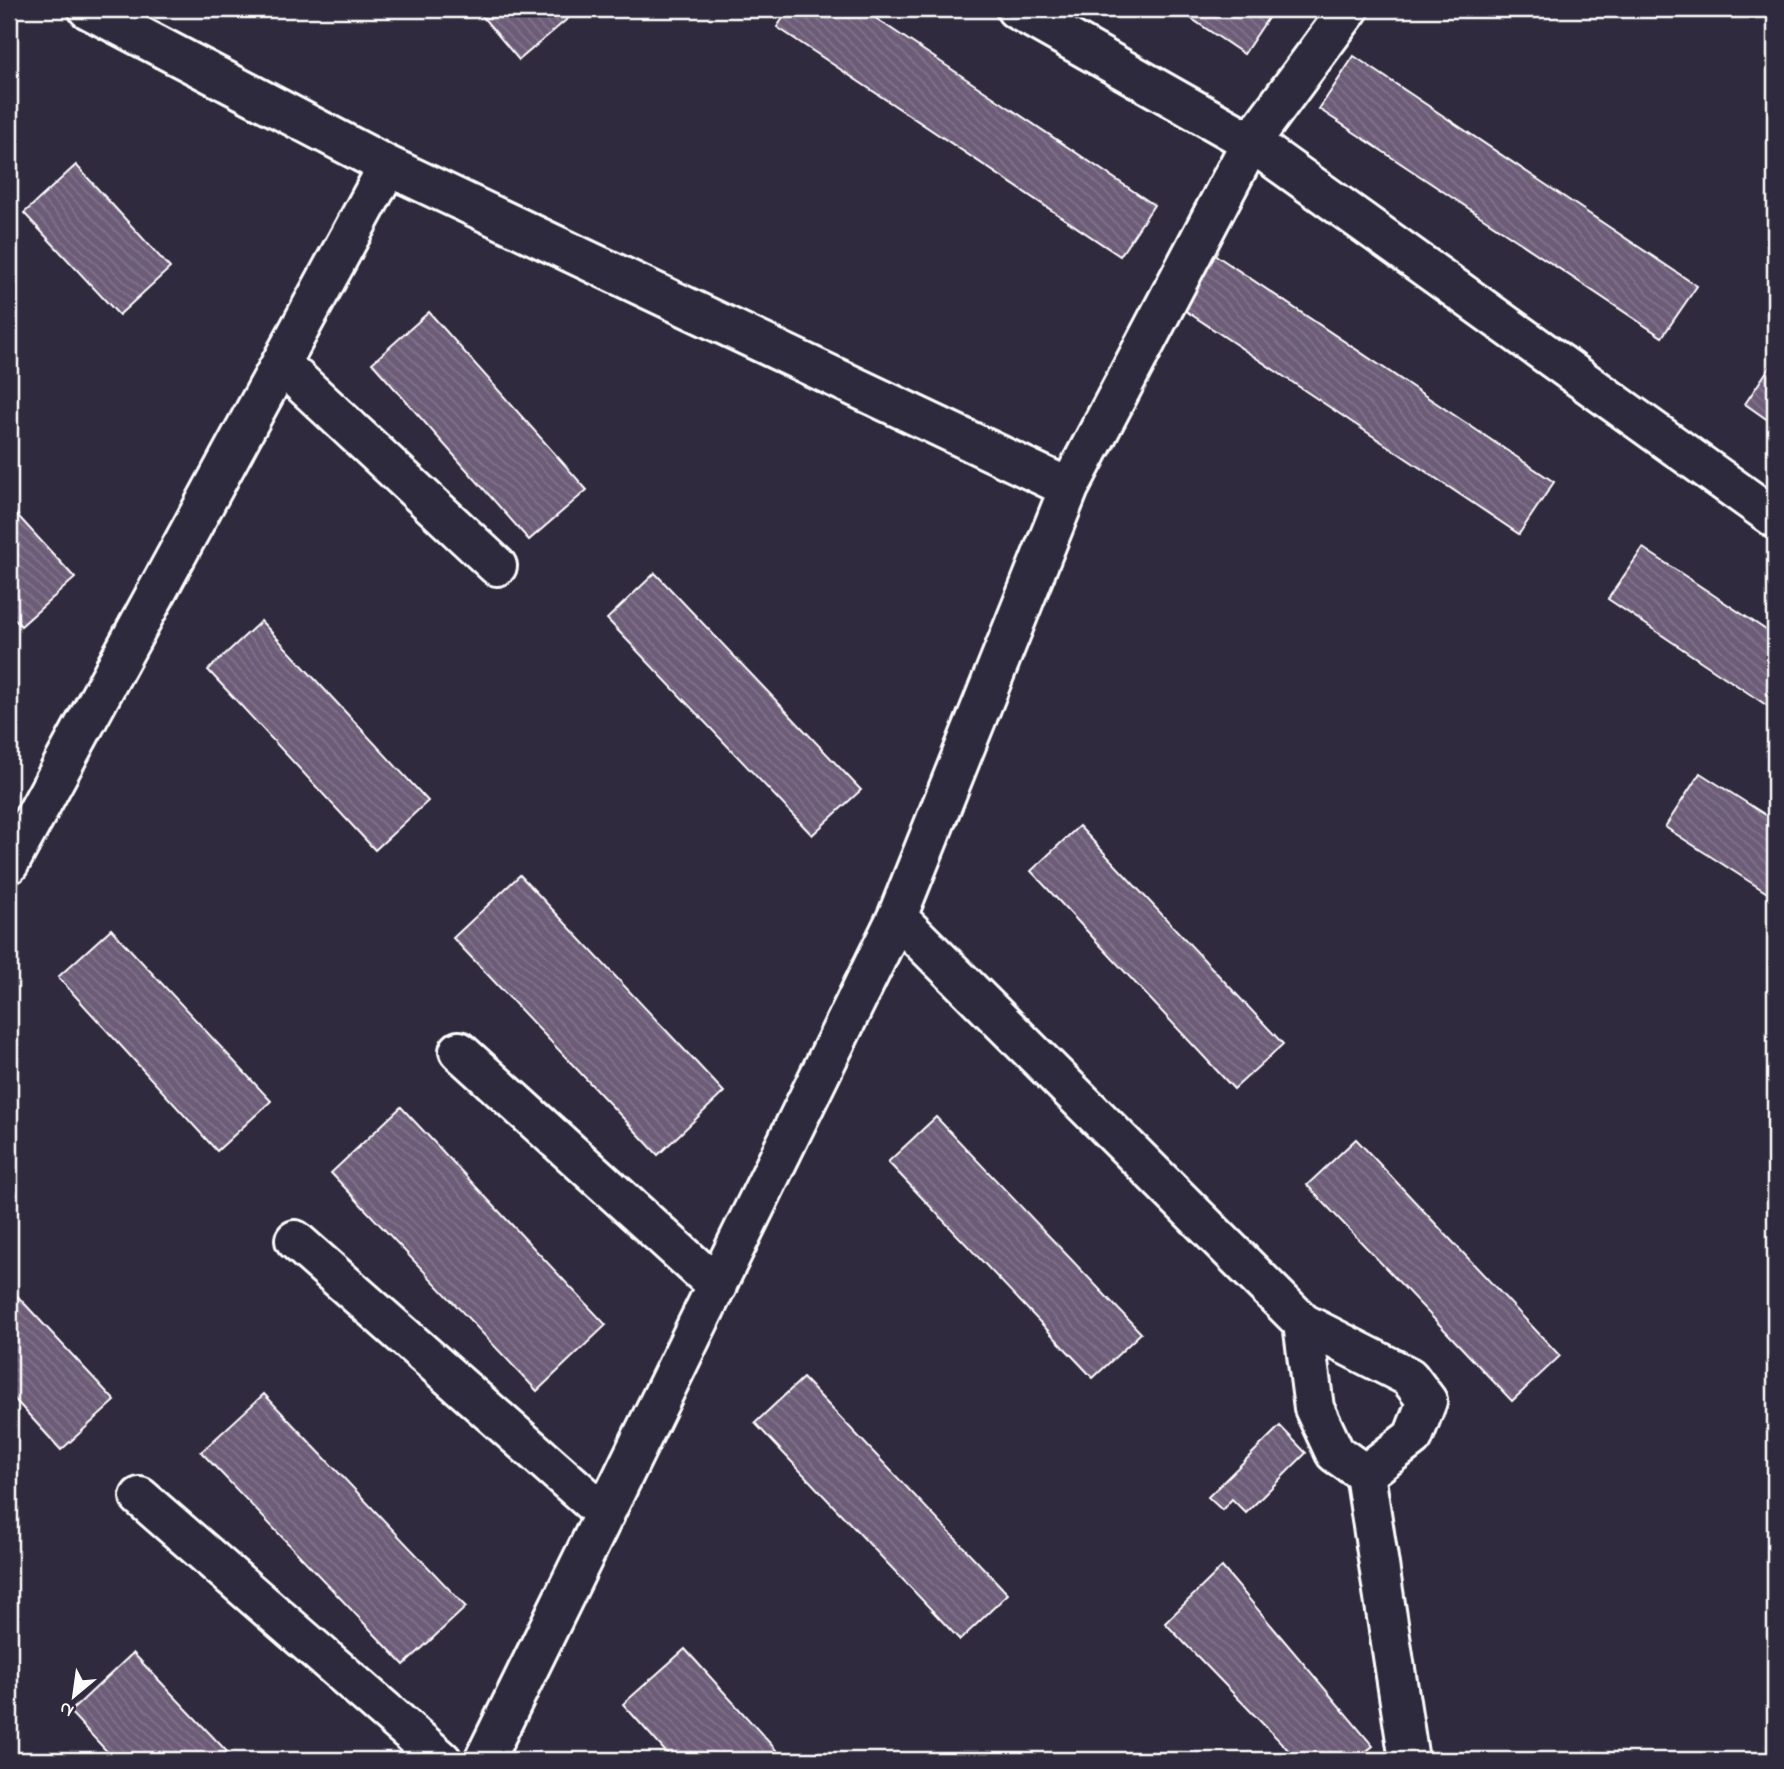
<svg xmlns="http://www.w3.org/2000/svg" width="1784" height="1769" font-family="'Indie Flower',sans-serif">
  <defs>
    <pattern id="building-back-hatch" width="6" height="6" patternUnits="userSpaceOnUse" patternTransform="scale(1.75)"><rect width="6" height="6" fill="#6c5c77"/><path d="M-1 5l2 2M0 0l6 6M5-1l2 2" fill="none" stroke="#82748b"/></pattern>
  </defs>
  <rect width="100%" height="100%" fill="#2f2a3d"/>
  <filter id="ink" filterUnits="userSpaceOnUse"><feTurbulence type="fractalNoise" baseFrequency=".0143" numOctaves="2"/><feDisplacementMap in="SourceGraphic" scale="14" xChannelSelector="R" yChannelSelector="G"/><feConvolveMatrix kernelMatrix="1 2 1 2 8 2 1 2 1" color-interpolation-filters="sRGB"/></filter>
  <g filter="url(#ink)">
    <path fill="url(#building-back-hatch)" stroke="#fff" stroke-width="2" d="M476,9H577L578,10L519,60Z
      M789,9H862L1154,205L1120,256L777,27Z
      M1177,9H1274L1244,54Z
      M1354,56L1697,286L1662,337L1319,109Z
      M76,165L170,268L119,315L24,213Z
      M1211,252L1554,482L1519,534L1177,305Z
      M429,312L587,490L529,540L372,363Z
      M1775,359V425L1745,404Z
      M9,506L75,578L21,626L9,613Z
      M1643,548L1775,636V711L1608,599Z
      M655,573L861,790L812,835L607,619Z
      M261,621L428,801L375,850L208,670Z
      M1700,773L1775,821V898L1665,827Z
      M1079,826L1283,1044L1234,1089L1031,871Z
      M520,875L724,1092L658,1155L453,938Z
      M111,929L271,1101L217,1151L58,977Z
      M401,1107L606,1325L537,1391L331,1173Z
      M936,1117L1141,1333L1093,1378L888,1162Z
      M1356,1139L1560,1356L1512,1401L1307,1185Z
      M9,1287L115,1401L61,1450L9,1393Z
      M803,1378L1008,1594L960,1640L755,1423Z
      M264,1394L466,1607L404,1665L201,1452Z
      M1280,1426L1306,1453L1246,1513L1232,1499L1222,1510L1208,1497Z
      M1222,1567L1373,1746L1355,1760H1298L1165,1623Z
      M685,1649L785,1760H673L623,1704Z
      M133,1653L235,1760H115L70,1712Z"/>
    <g fill="none" stroke-linecap="round" stroke-linejoin="round">
      <defs>
        <path id="minor" d="M88,9L388,166L1069,488
          M1016,9L1251,142L1775,518
          M281,364L497,566
          M9,864L388,166
          M897,917L1303,1323L1409,1377L1427,1401L1413,1437L1365,1474L1335,1453L1314,1408L1303,1323
          M459,1051L717,1286
          M295,1240L605,1514
          M1365,1474L1409,1760
          M140,1497L442,1760
          M484,1760L897,917L1069,488L1251,142L1349,9"/>
      </defs>
      <use href="#minor" stroke="#fff" stroke-width="44"/>
      <use href="#minor" stroke="#2f2a3d" stroke-width="38"/>
    </g>
  </g>
  <rect width="1784" height="1769" fill="none" stroke="#2f2a3d" stroke-width="35"/>
  <rect x="18" y="18" width="1749" height="1734" fill="none" stroke="#fff" stroke-width="2.5" filter="url(#ink)"/>
  <g transform="translate(74 1696) rotate(209)" stroke="#2f2a3d" stroke-width="5" paint-order="stroke">
  <path d="M0-5L12 26L0 18L-12 26Z" fill="#ffffff"/>
  <text y="-10" font-size="19" font-weight="bold" text-anchor="middle" fill="#ffffff">N</text>
  </g>
</svg>
